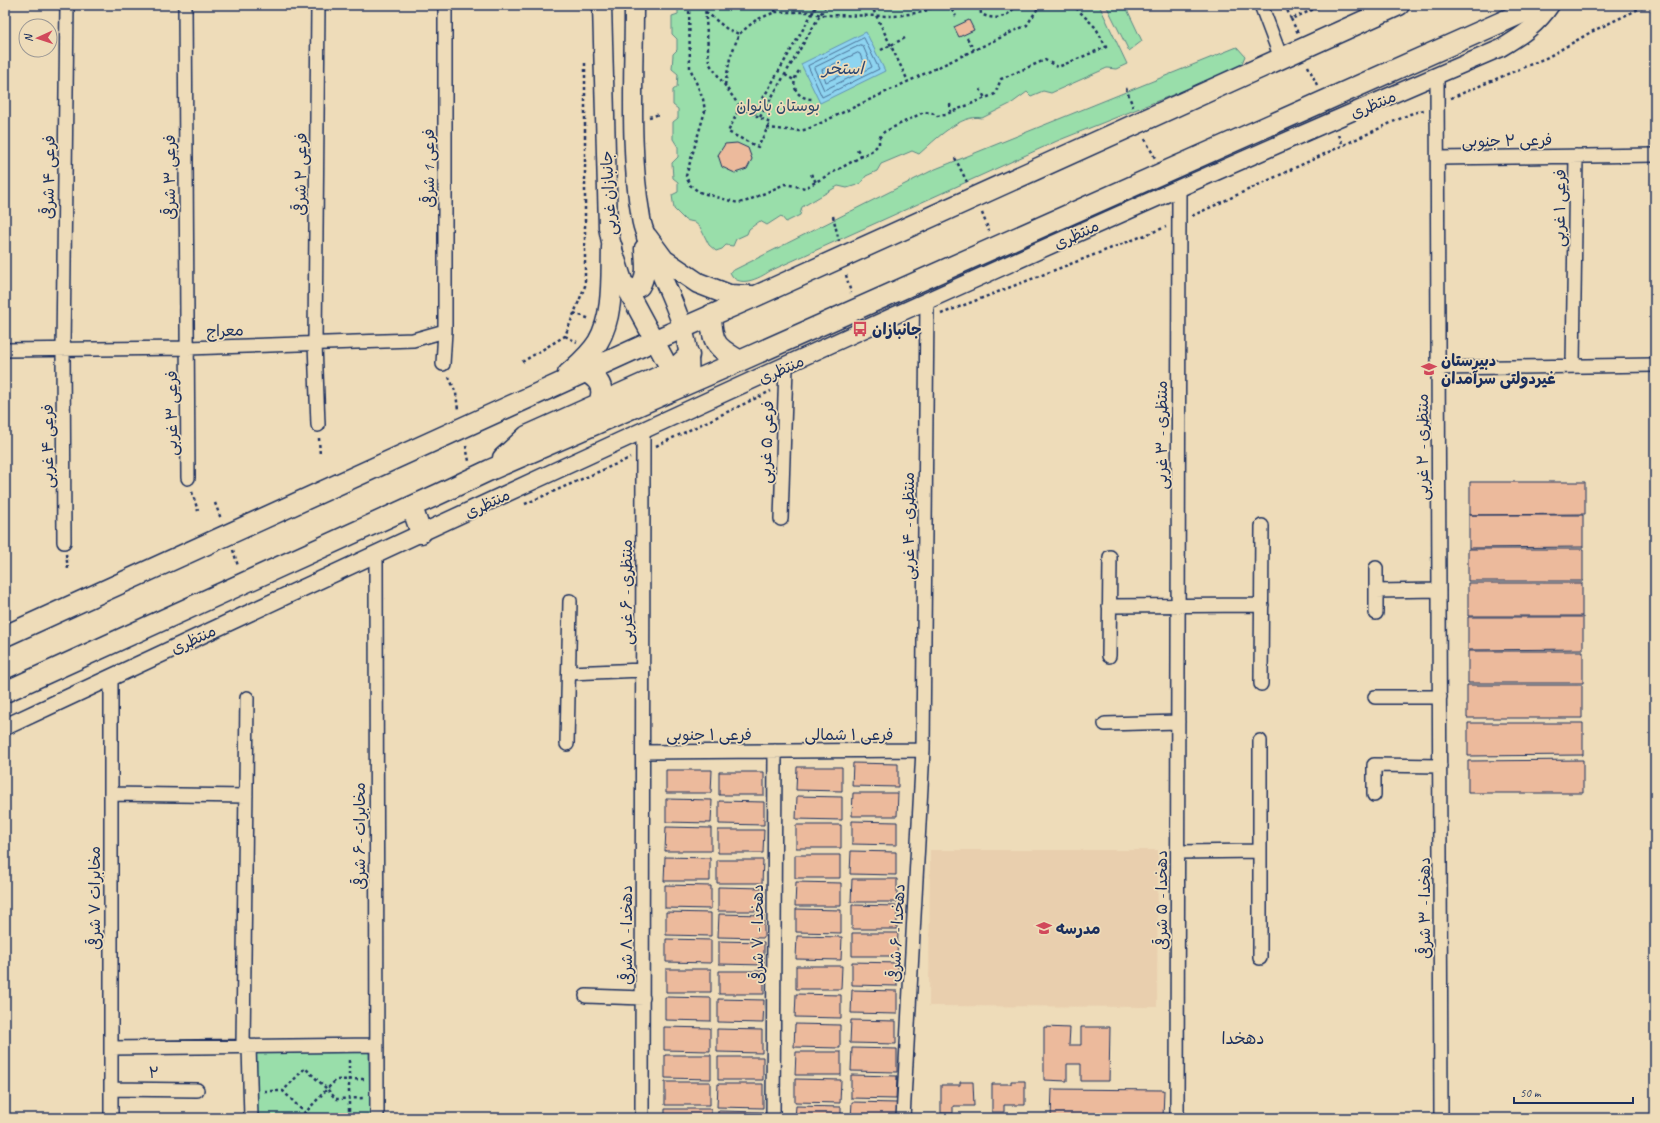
<svg xmlns="http://www.w3.org/2000/svg" width="1660" height="1123" font-family="Caveat,'Playpen Sans Arabic',sans-serif">
  <rect width="100%" height="100%" fill="#eedcb9"/>
  <filter id="ink" filterUnits="userSpaceOnUse"><feTurbulence type="fractalNoise" baseFrequency=".025" numOctaves="2"/><feDisplacementMap in="SourceGraphic" scale="8" xChannelSelector="R" yChannelSelector="G"/><feConvolveMatrix kernelMatrix="1 2 1 2 8 2 1 2 1" color-interpolation-filters="sRGB"/></filter>
  <g filter="url(#ink)">
    <path fill="#e9cfae" d="M930,850H1158L1157,1007L929,1006Z"/>
    <path fill="#99deaa" stroke="#5a8684" d="M678,5H1099L1127,64L1116,69L1107,68L1051,93L1043,91L1031,96L1027,92L1012,103L982,118C961,113 934,141 919,154L912,151L881,164L877,171L866,176L860,184L847,188L838,186L802,207L800,215L786,222L781,216L767,225L760,221L749,229L747,234L736,239L733,246L726,245L722,249L716,251L709,245L700,227L694,222L685,220L674,209L672,195L678,192V182L673,178L672,163L678,157V147L673,139V122L678,118V109L673,105V90L677,87L678,74L672,69L673,54L677,50V39L672,34V16L678,14Z
      M1106,5H1125L1142,41L1129,51Z
      M1237,47L1245,56L1240,68L1057,141L770,271C760,278 737,290 730,272L933,170Z
      M369,1051L370,1118H255V1053Z"/>
    <path fill="#8ed4f0" stroke="#6092b6" d="M866,32L885,71L820,103L801,64Z"/>
    <g fill="none" stroke-linecap="round" stroke-linejoin="round">
      <path stroke="#497198" stroke-width="1" d="M864,38L879,69L822,97L808,66Z
        M861,45L863,46L872,67L824,90L814,68Z
        M858,53L860,54L864,65L826,82L822,70Z"/>
    </g>
    <path fill="#ecba9c" stroke="#1b2f5e" d="M969,20L974,30L959,37L954,27Z
      M737,143L748,148L752,159L747,169L735,173L722,167L718,155L725,144Z
      M1470,482H1585V514L1470,515Z
      M1469,515H1583V547L1469,548Z
      M1468,549H1583V581H1468Z
      M1468,583H1582V616H1468Z
      M1468,617H1583V649L1468,650Z
      M1468,651H1583V683H1468Z
      M1467,685H1582V718H1467Z
      M1468,723H1583V755L1468,756Z
      M1583,760V793H1468V761Z
      M853,763L898,764V787L852,786Z
      M797,767H842V791L796,790Z
      M666,770H712L711,793H666Z
      M719,772H764V795H719Z
      M853,793H898L897,816H852Z
      M797,796L842,797V820L796,819Z
      M666,799L712,800L711,823L666,822Z
      M719,801L764,802V825L719,824Z
      M852,821L897,822V845L852,844Z
      M796,825H841V848H796Z
      M666,827L711,828V851H665Z
      M718,830H764L763,853H718Z
      M851,851L896,852V875L850,874Z
      M795,855H840V878H795Z
      M665,857L710,858V881H664Z
      M717,860H763L762,883H717Z
      M852,879H897V902H851Z
      M796,882L841,883V906H795Z
      M665,885L711,886V909L665,908Z
      M718,887L764,888L763,911H718Z
      M852,905L897,906V929H852Z
      M796,909L841,910V933L796,932Z
      M666,912L711,913V936L666,935Z
      M719,914L764,915V938L718,937Z
      M852,933H898L897,956H852Z
      M797,936L842,937L841,960L796,959Z
      M666,939L711,940V963L666,962Z
      M719,941L764,942V965L719,964Z
      M852,962L898,963L897,986L852,985Z
      M796,966H842L841,989H796Z
      M666,969H711V992H666Z
      M719,971H764V994H719Z
      M852,990L897,991V1014L851,1013Z
      M796,994L841,995V1018L795,1017Z
      M665,997L711,998V1021L665,1020Z
      M718,999L764,1000L763,1023L718,1022Z
      M851,1020L896,1021V1044L850,1043Z
      M795,1024L840,1025V1048L794,1047Z
      M664,1027L710,1028V1051L664,1050Z
      M1044,1027L1070,1028L1069,1045H1081V1027H1110L1109,1081H1081V1064H1067V1081L1044,1080Z
      M717,1029L762,1030V1053L717,1052Z
      M852,1048L897,1049V1072L851,1071Z
      M796,1052H841V1075H795Z
      M665,1055H711V1079L665,1078Z
      M718,1057H763V1080H718Z
      M851,1075L897,1076L896,1099L851,1098Z
      M795,1079L841,1080L840,1103L795,1102Z
      M1011,1081H1025V1105H1004V1112H992V1084H1011Z
      M665,1082H710V1105H665Z
      M960,1082H973L974,1106H953V1113H941V1085H960Z
      M718,1084H763V1108L717,1107Z
      M1052,1089L1164,1090L1163,1118H1051Z
      M852,1102L897,1103V1118H851Z
      M796,1106L841,1107V1118H795Z
      M665,1109H711V1118H665Z
      M718,1111L763,1112V1118H718Z"/>
    <g fill="none" stroke-linecap="round" stroke-linejoin="round">
      <defs>
        <path id="minor" d="M185,5L188,478
          M1261,5L1281,58
          M1437,77L1441,1118
          M1438,158L1655,155
          M5,350L188,348L413,340L445,331
          M443,364L445,331V5
          M1573,366L1576,156
          M1438,368L1655,365
          M318,425L315,343L318,5
          M781,519L786,367
          M64,542L63,350L67,5
          M376,554L377,1118
          M1376,568V613
          M1376,591L1439,590
          M1109,606L1262,605
          M1109,656L1110,557
          M569,673L643,670
          M1261,684L1262,526
          M1375,697H1440
          M1105,724L1178,722
          M567,744L570,601
          M643,752L923,750
          M111,794L246,796
          M1374,795V765L1440,766
          M1178,852L1260,851
          M1260,958V741
          M586,996L643,998
          M243,1046L247,698
          M249,1046L251,1118
          M111,1048L376,1045
          M111,1089L197,1090
          M111,1118V677
          M642,1118L643,432
          M773,1118L775,751
          M903,1118L923,750L927,302
          M1177,1118L1179,187"/>
        <path id="tertiary" d="M5,727C501,495 998,263 1501,48C1521,36 1538,25 1551,5"/>
        <path id="secondary" d="M602,5L608,227L612,247L624,284L665,360L672,371L683,380
          M634,5C634,74 629,151 641,218C642,227 646,235 649,244C665,290 694,331 689,382
          M624,284L633,289L640,287C648,274 644,262 644,248"/>
        <path id="primary" d="M647,237L664,260L698,283L729,295L752,296
          M711,315C712,344 716,347 740,361
          M586,372C599,379 605,388 599,403
          M568,374C579,364 590,355 598,342C614,315 611,277 612,247
          M503,458L527,436L672,371L689,355
          M412,507L421,533
          M5,636L653,341L756,296L1399,5
          M5,692L439,494L490,470L724,368L1540,5"/>
      </defs>
      <use href="#minor" stroke="#1b2f5e" stroke-width="16"/>
      <use href="#tertiary" stroke="#1b2f5e" stroke-width="19"/>
      <use href="#secondary" stroke="#1b2f5e" stroke-width="21"/>
      <use href="#primary" stroke="#1b2f5e" stroke-width="23"/>
      <path stroke="#1b2f5e" stroke-width="2.5" stroke-dasharray="3 3" stroke-linecap="butt" d="M689,5L690,68L703,99L705,111L686,176L690,185L699,192L738,203L747,201L785,184L805,188L873,150L879,144V138L884,132L924,112L932,113L937,116L944,115L995,94L1001,79L1045,60L1058,67L1106,47L1096,28L1073,5
        M705,5L709,63L740,107
        M871,5L908,81
        M948,5L956,16
        M980,5L981,14C995,21 1008,18 1016,5
        M1034,5L1039,7
        M1285,5L1291,19L1324,5
        M1310,5L1312,10
        M706,12L727,29L739,34
        M775,12L776,5
        M1291,19L1298,33
        M967,38L974,50
        M881,50L905,38
        M1308,66L1317,85
        M799,71C789,84 796,99 813,99
        M785,75L794,80
        M725,85L730,58L739,34L756,20L775,12H813L820,15L895,16L923,12L937,5
        M1126,88L1133,107
        M980,89L985,98
        M1451,98L1548,57L1591,32L1647,5
        M950,104L951,112
        M740,107L770,123L758,147L728,132Z
        M754,114L817,5
        M649,117L660,114
        M760,117L826,5
        M767,128L799,131L808,129L1027,25L1040,5
        M1338,135L1343,145
        M1145,139L1155,158
        M857,149L862,157
        M955,158L967,182
        M811,174L816,182
        M982,213L989,231
        M833,216L839,241
        M1192,216L1410,114L1424,110
        M846,275L851,293
        M574,313L590,319
        M941,314L1166,227
        M565,336L577,342
        M522,362L565,336L585,286V63
        M449,377L456,393L458,410
        M319,438L320,456
        M466,446L469,461
        M656,446L771,391
        M192,492L198,511
        M215,503L221,519
        M525,504L630,458
        M233,550L238,566
        M66,554L68,569
        M349,1060V1118
        M364,1079L336,1080L327,1089L336,1099L364,1098
        M264,1091H283L305,1113L327,1089L305,1068L283,1091
        M305,1113V1118"/>
      <use href="#minor" stroke="#eedcb9" stroke-width="13"/>
      <use href="#tertiary" stroke="#eedcb9" stroke-width="16"/>
      <use href="#secondary" stroke="#eedcb9" stroke-width="18"/>
      <use href="#primary" stroke="#eedcb9" stroke-width="20"/>
    </g>
  </g>
  <defs>
    <symbol id="bus-bare" viewBox="-9 -9 18 18"><path d="M-5-6H5V4H4V6H2V4H-2V6H-4V4H-5ZM-3.5-4V0h7V-4ZM-3.5 1.2v1.5H-2V1.2ZM2 1.2v1.5H3.5V1.2Z" fill="#d1495b" stroke="#eedcb9" stroke-width="2.5" paint-order="stroke"/></symbol>
    <symbol id="school-bare" viewBox="-9 -9 18 18"><path d="M0-5L7-2L0 1L-7-2ZM-4 1L0 2.5L4 1V4Q0 6-4 4Z" fill="#d1495b" stroke="#eedcb9" stroke-width="2.5" paint-order="stroke"/></symbol>
  </defs>
  <g fill-rule="evenodd">
    <use href="#bus-bare" x="849" y="318" width="22" height="22"/>
    <use href="#school-bare" x="1418" y="358" width="22" height="22"/>
    <use href="#school-bare" x="1033" y="917" width="22" height="22"/>
  </g>
  <g text-anchor="middle" stroke-width="3.5" stroke-linejoin="round" paint-order="stroke">
    <g font-size="16" fill="#1b2f5e" stroke="#eedcb9">
      <text transform="translate(1373 104) rotate(-23)" y="6">منتظری</text>
      <text transform="translate(1507 140) rotate(-1)" y="6">فرعی ۲ جنوبی</text>
      <text transform="translate(428 168) rotate(-90)" y="6">فرعی 1 شرقی</text>
      <text transform="translate(300 174) rotate(-89)" y="6">فرعی ۲ شرقی</text>
      <text transform="translate(48 177) rotate(-89)" y="6">فرعی ۴ شرقی</text>
      <text transform="translate(169 177) rotate(-90)" y="6">فرعی ۳ شرقی</text>
      <text transform="translate(608 193) rotate(-93)" y="6">جانبازان غربی</text>
      <text transform="translate(1559 208) rotate(-89)" y="6">فرعی ۱ غربی</text>
      <text transform="translate(1076 234) rotate(-25)" y="6">منتظری</text>
      <text transform="translate(225 330) rotate(-2)" y="6">معراج</text>
      <text transform="translate(781 369) rotate(-24)" y="6">منتظری</text>
      <text transform="translate(171 413) rotate(-90)" y="6">فرعی ۳ غربی</text>
      <text transform="translate(1161 435) rotate(-90)" y="6">منتظری - ۳ غربی</text>
      <text transform="translate(766 442) rotate(-88)" y="6">فرعی ۵ غربی</text>
      <text transform="translate(47 446) rotate(-90)" y="6">فرعی ۴ غربی</text>
      <text transform="translate(1422 447) rotate(-90)" y="6">منتظری - ۲ غربی</text>
      <text transform="translate(487 503) rotate(-25)" y="6">منتظری</text>
      <text transform="translate(908 526) rotate(-90)" y="6">منتظری - ۴ غربی</text>
      <text transform="translate(626 592) rotate(-90)" y="6">منتظری - ۶ غربی</text>
      <text transform="translate(193 639) rotate(-25)" y="6">منتظری</text>
      <text x="709" y="740">فرعی ۱ جنوبی</text>
      <text x="849" y="740">فرعی ۱ شمالی</text>
      <text transform="translate(359 836) rotate(-90)" y="6">مخابرات -۶ شرقی</text>
      <text transform="translate(94 898) rotate(-90)" y="6">مخابرات ۷ شرقی</text>
      <text transform="translate(1161 900) rotate(-90)" y="6">دهخدا - ۵ شرقی</text>
      <text transform="translate(1424 908) rotate(-90)" y="6">دهخدا - ۳ شرقی</text>
      <text transform="translate(896 933) rotate(-87)" y="6">دهخدا - ۶ شرقی</text>
      <text transform="translate(757 934) rotate(-90)" y="6">دهخدا - ۷ شرقی</text>
      <text transform="translate(626 935) rotate(-90)" y="6">دهخدا - ۸ شرقی</text>
      <text x="154" y="1078">۲</text>
    </g>
    <g font-size="16" fill="#2e4969" stroke="#eedcb9">
      <text x="778" y="111">بوستان بانوان</text>
    </g>
    <g font-size="16" font-weight="bold" fill="#1b2f5e" stroke="#eedcb9" text-anchor="start">
      <text x="872" y="335">جانبازان</text>
      <text x="1441" y="366">دبیرستان<tspan x="1441" dy="18">غیردولتی سرآمدان</tspan></text>
      <text x="1056" y="934">مدرسه</text>
    </g>
    <g font-size="17" font-style="italic" fill="#2c4874" stroke="#eedcb9">
      <text x="843" y="74">استخر</text>
    </g>
    <g font-size="17" fill="#1b2f5e" stroke="#eedcb9">
      <text x="1243" y="1044">دهخدا</text>
    </g>
  </g>
  <rect width="1660" height="1123" fill="none" stroke="#eedcb9" stroke-width="20"/>
  <rect x="10" y="10" width="1640" height="1103" fill="none" stroke="#1b2f5e" stroke-width="1.5" filter="url(#ink)"/>
  <g transform="translate(38 38) rotate(267)"><circle r="19" fill="#eedcb9" stroke="#9a9795"/>
  <path d="M0-3L7 15L0 10L-7 15Z" fill="#d1495b"/>
  <text y="-6" font-size="11" font-weight="bold" text-anchor="middle" fill="#1b2f5e">N</text>
  </g>
  <path d="M1514 1097v6h119v-6" fill="none" stroke="#1b2f5e" stroke-width="2"/>
  <text x="1520" y="1097" font-size="12" fill="#1b2f5e" stroke="#eedcb9" stroke-width="3" paint-order="stroke">50 m</text>
</svg>
